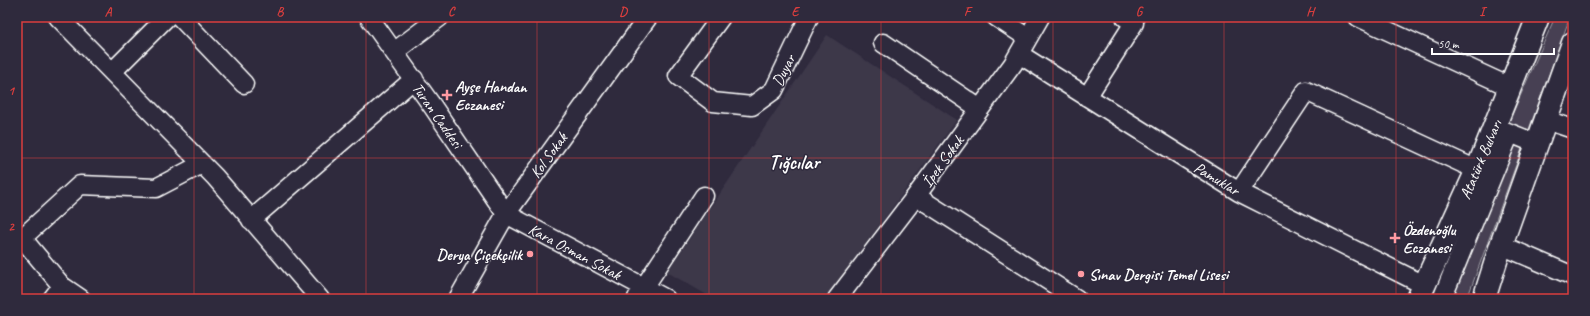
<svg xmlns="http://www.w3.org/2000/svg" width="1590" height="316" font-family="Caveat,sans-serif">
  <rect width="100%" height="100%" fill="#2f2a3d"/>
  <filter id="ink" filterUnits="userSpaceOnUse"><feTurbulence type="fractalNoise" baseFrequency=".025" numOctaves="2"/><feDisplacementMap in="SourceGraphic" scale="8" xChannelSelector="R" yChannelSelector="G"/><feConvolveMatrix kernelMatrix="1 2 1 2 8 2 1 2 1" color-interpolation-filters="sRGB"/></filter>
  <g filter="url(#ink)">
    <path fill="#3c3749" d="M827,35L957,120L825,299H714L667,272Z"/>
    <path fill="#464152" stroke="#a2a0a8" d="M1555,17H1570L1467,299H1431Z"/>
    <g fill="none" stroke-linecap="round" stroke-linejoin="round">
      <defs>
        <path id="minor" d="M58,17L215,177L320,299
          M180,17L244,84
          M369,17L433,107L506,214L666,299
          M721,17L678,76L713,102L752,106L774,90L809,17
          M996,17L1028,38
          M1358,17L1510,87
          M883,43L980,109
          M394,52L440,17
          M1019,54L1239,192L1424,285
          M112,72L167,17
          M1087,97L1134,23L1125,17
          M1546,120L1573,129
          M1510,133L1537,144
          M1239,192L1306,91L1477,170
          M916,196L1077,299
          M251,220L414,79
          M17,235L22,238L62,286L81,299
          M22,238L80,185L156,188L202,164
          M1501,245L1573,276
          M637,298L704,196
          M52,299L62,286
          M458,299L506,214L648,17
          M837,299L916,196L1013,64L1040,17
          M1442,299L1510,133L1494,127"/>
        <path id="major" d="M1418,299L1477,170L1538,17
          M1484,299L1501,245L1573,43"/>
      </defs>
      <use href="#minor" stroke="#fff" stroke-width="21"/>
      <use href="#major" stroke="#fff" stroke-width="25"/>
      <use href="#minor" stroke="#2f2a3d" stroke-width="18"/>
      <use href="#major" stroke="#2f2a3d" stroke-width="22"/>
    </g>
  </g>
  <path fill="none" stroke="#da3e3e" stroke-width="1" stroke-opacity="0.55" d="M194,17V299M366,17V299M537,17V299M709,17V299M881,17V299M1053,17V299M1224,17V299M1396,17V299M17,158H1573"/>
  <g fill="#ff9aa2" stroke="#2f2a3d" stroke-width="1.5">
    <path d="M445 89h4v4h4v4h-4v4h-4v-4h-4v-4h4z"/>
    <path d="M1393 232h4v4h4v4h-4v4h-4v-4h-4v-4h4z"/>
    <circle cx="530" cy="254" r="4"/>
    <circle cx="1081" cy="274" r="4"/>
  </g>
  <g text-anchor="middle" stroke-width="3" stroke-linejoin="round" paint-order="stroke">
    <g font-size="16" fill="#fff" stroke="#2f2a3d">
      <text transform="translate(783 70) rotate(-63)" y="6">Duyar</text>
      <text transform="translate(438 115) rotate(55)" y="6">Turan Caddesi</text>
      <text transform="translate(548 155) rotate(-54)" y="6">Kol Sokak</text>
      <text transform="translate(1480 159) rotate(-67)" y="6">Atatürk Bulvarı</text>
      <text transform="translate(942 161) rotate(-54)" y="6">İpek Sokak</text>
      <text transform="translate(1217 178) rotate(31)" y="6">Pamuklar</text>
      <text transform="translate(575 251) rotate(28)" y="6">Kara Osman Sokak</text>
    </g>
    <g font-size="16" font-weight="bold" fill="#fff" stroke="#2f2a3d" text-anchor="start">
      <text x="455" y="92">Ayşe Handan<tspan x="455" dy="18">Eczanesi</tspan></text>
      <text x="1403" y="235">Özdenoğlu<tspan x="1403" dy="18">Eczanesi</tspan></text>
      <text x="522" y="260" text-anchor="end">Derya Çiçekçilik</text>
      <text x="1089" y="280">Sınav Dergisi Temel Lisesi</text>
    </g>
    <g font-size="20" font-weight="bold" fill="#fff" stroke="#2f2a3d">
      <text x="794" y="169">Tığcılar</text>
    </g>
  </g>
  <rect width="1590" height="316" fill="none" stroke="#2f2a3d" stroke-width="44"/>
  <path d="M1432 48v6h122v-6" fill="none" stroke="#ffffff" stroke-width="2"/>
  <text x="1438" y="48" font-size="12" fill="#ffffff" stroke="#2f2a3d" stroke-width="3" paint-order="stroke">50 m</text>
  <rect x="22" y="22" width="1546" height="272" fill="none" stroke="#da3e3e" stroke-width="1.5"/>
  <g font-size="13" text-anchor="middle" font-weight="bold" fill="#da3e3e">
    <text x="108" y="16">A</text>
    <text x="280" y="16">B</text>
    <text x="451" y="16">C</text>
    <text x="623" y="16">D</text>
    <text x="795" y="16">E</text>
    <text x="967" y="16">F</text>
    <text x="1139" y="16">G</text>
    <text x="1310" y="16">H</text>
    <text x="1482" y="16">I</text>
    <text x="11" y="95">1</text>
    <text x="11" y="231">2</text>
  </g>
</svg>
